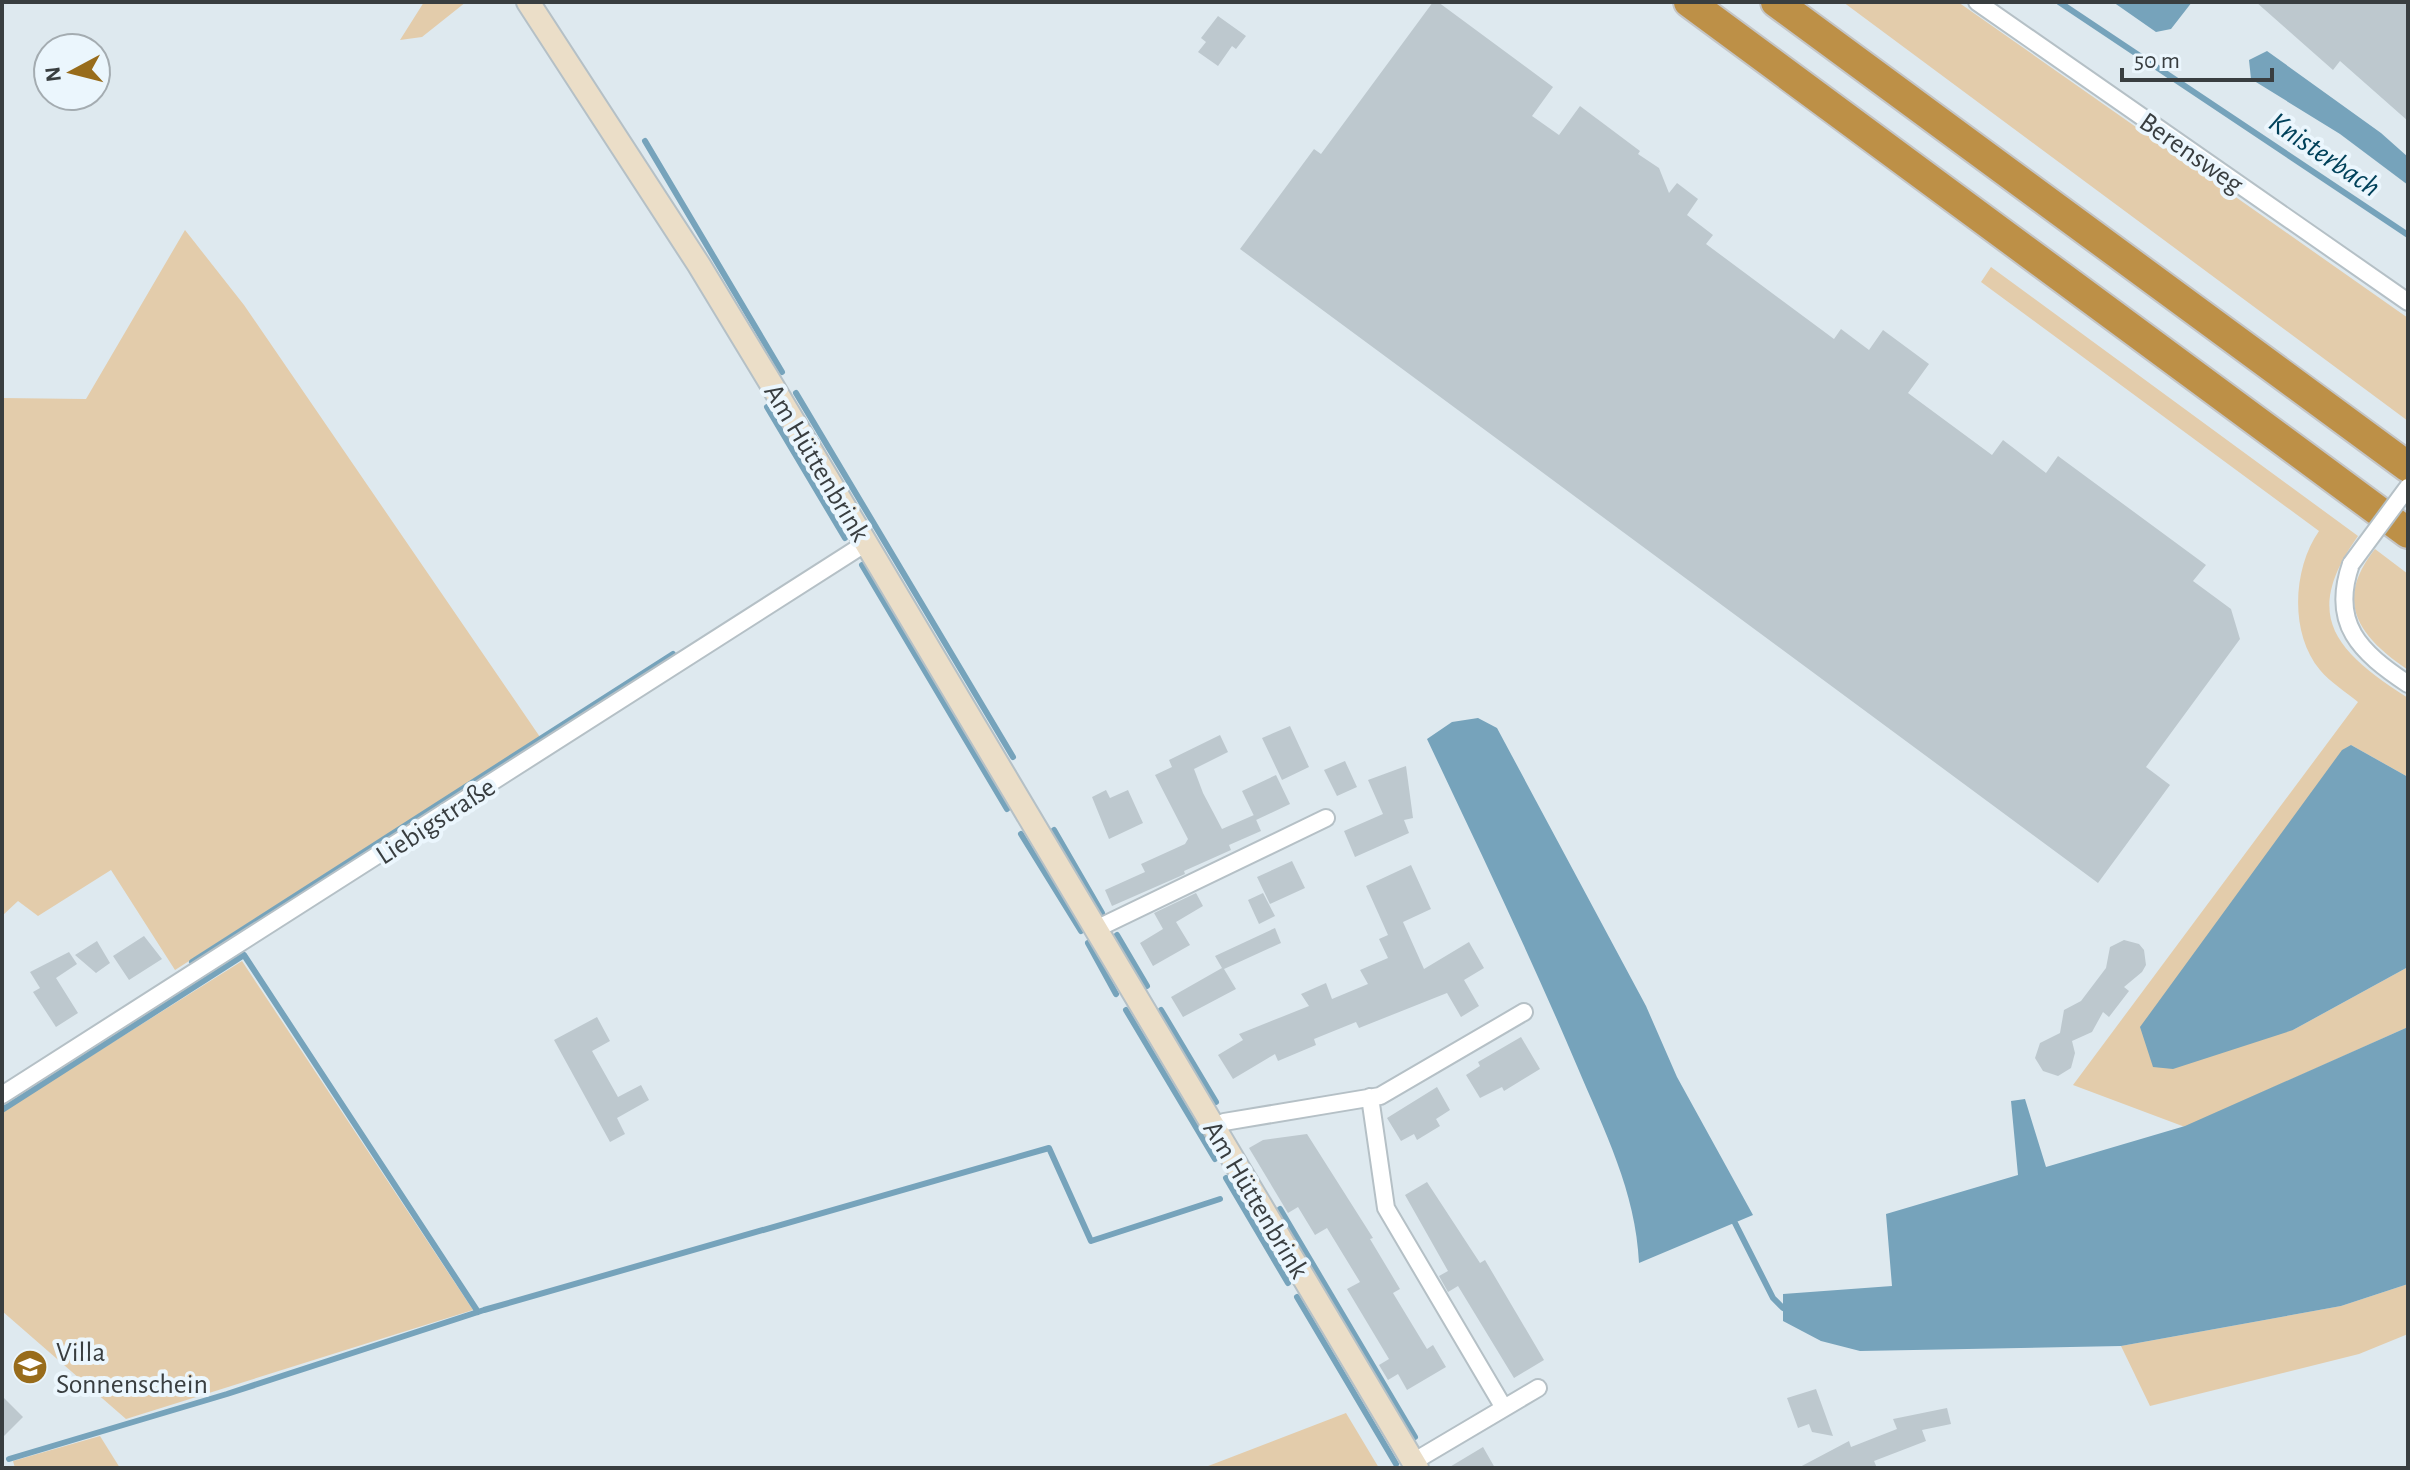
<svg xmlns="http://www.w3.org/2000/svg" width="2410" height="1470" font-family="'Alegreya Sans',sans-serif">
  <rect width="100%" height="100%" fill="#dee9ef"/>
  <path fill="#e3ccab" d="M424,2H466L422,37L400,40Z
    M1843,2H1958L2408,318V421Z
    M185,230L244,305L540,737L175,970L111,870L38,916L18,901L2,916V398L86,399Z
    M1991,267L2358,536C2301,616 2335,651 2408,698V777L2351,745L2293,1030L2408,967V1027L2185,1127L2073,1085L2358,702C2346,692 2330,682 2320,670C2289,633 2293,568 2319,531L1981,282Z
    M2375,549L2408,574V670C2359,637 2333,602 2375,549Z
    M242,961L473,1310L126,1419L2,1311V1112Z
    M2408,1284V1334L2359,1354L2150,1406L2121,1346L2341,1306Z
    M1346,1413L1379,1468H1203Z
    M100,1436L120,1468H15L13,1461Z"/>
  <path fill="#76a3bb" d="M2113,2H2192L2171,29L2156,32Z
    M2267,51L2381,133L2408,157V185L2340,134L2251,79L2249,60Z
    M1478,718L1497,728L1646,1006L1677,1077L1753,1215L1639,1263C1636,1192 1604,1130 1577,1066C1530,955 1478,847 1427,739L1452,722Z
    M2351,745L2408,777V967L2293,1030L2173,1069L2153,1067L2140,1027L2342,750Z
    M2408,1027V1284L2341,1306L2121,1346L1860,1351L1821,1341L1783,1321V1294L1892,1286L1886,1214L2018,1175L2011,1101L2025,1099L2046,1167L2185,1126Z"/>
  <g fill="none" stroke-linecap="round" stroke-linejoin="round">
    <path stroke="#76a3bb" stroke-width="6" d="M2059,2L2408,235
      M645,141L782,372
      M796,393L1013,757
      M767,407L845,538
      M862,565L1007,809
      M1054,830L1102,913
      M1021,834L1081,931
      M1117,935L1147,986
      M1088,943L1116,994
      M192,962L673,654
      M1126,1010L1215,1159
      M1161,1010L1216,1102
      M2,1110L244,955L478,1312
      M1226,1178L1288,1283
      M1280,1209L1415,1437
      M1735,1223L1773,1298L1783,1308
      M1297,1297L1396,1464
      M9,1459L227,1394L484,1310L1049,1148L1091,1241L1220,1199"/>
  </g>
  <path fill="#bdc8ce" d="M1433,2H1438L1553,87L1532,116L1559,135L1580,106L1640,151L1638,154L1659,168L1669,193L1677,183L1698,199L1687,215L1713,235L1706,244L1834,339L1841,329L1869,350L1883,330L1929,364L1908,393L1992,455L2003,440L2046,473L2058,456L2206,565L2193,581L2231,609L2240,639L2146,767L2170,785L2098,883L1240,249L1314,149L1321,154Z
    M2256,2H2408V121L2340,61L2333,70Z
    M1218,16L1246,36L1236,49L1232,46L1218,66L1198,52L1206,42L1201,38Z
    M1290,726L1309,767L1282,780L1262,738Z
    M1220,735L1228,752L1194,769L1203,793L1222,829L1254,815L1261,831L1229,845L1231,850L1184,871L1185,874L1112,906L1105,890L1145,872L1141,864L1185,844L1188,839L1155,775L1172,767L1169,760Z
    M1345,761L1357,787L1337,796L1324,770Z
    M1406,766L1413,818L1404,820L1409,833L1355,857L1344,831L1383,814L1368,780Z
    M1276,775L1290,804L1256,820L1242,791Z
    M1106,790L1110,798L1128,790L1143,823L1109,839L1092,797Z
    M1292,861L1305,888L1270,904L1257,877Z
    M1411,865L1431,909L1403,922L1424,969L1469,942L1484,968L1464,980L1479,1006L1461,1017L1447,993L1359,1028L1356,1022L1314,1039L1316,1045L1278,1061L1275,1054L1233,1079L1218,1055L1243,1040L1239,1034L1309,1006L1301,994L1326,983L1332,999L1368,984L1360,970L1388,958L1379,939L1388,935L1366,886Z
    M1196,893L1203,906L1176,922L1190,945L1153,966L1140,943L1163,929L1154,913Z
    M1263,893L1275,916L1259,924L1248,900Z
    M1275,928L1281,943L1224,969L1236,989L1183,1017L1171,997L1222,968L1215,956Z
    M144,936L162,959L129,980L113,956Z
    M2124,940L2139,944L2144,950L2146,965L2142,972L2124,987L2129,991L2109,1017L2103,1012L2092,1032L2072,1041L2075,1053L2071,1068L2058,1076L2043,1071L2035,1058L2040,1043L2060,1033L2064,1010L2081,1001L2106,968L2110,947Z
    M97,941L110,963L96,973L75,955Z
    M69,952L77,964L56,978L78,1013L56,1027L33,992L40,988L30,972Z
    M597,1017L610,1041L592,1051L618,1097L641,1085L649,1100L617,1118L625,1134L610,1142L554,1040Z
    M1521,1037L1540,1069L1504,1091L1502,1087L1480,1098L1466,1075L1480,1066L1478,1062Z
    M1437,1087L1450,1110L1436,1119L1440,1126L1417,1140L1414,1134L1401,1141L1387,1118Z
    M1307,1134L1373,1238L1370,1239L1400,1289L1393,1293L1427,1349L1433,1345L1446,1367L1407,1390L1398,1374L1388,1380L1379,1365L1389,1359L1347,1289L1360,1282L1327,1228L1315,1235L1298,1207L1288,1213L1249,1148L1263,1140Z
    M1427,1182L1480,1263L1485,1260L1544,1360L1514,1378L1458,1286L1448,1292L1439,1276L1448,1271L1405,1195Z
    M1816,1389L1833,1436L1812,1432L1809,1424L1798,1428L1787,1398Z
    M2,1396L23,1417L2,1438Z
    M1947,1408L1951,1424L1922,1430L1926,1441L1874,1461L1877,1468H1798L1849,1441L1851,1447L1897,1429L1893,1419Z
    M1483,1447L1495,1468H1448Z"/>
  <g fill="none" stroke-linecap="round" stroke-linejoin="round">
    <defs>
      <path id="street" d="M1977,2L2408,302
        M2351,564C2330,624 2360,652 2408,684
        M1096,929L1326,818
        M2,1095L866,543
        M1370,1097L1386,1208L1504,1408
        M1214,1128L1224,1122L1380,1096L1524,1012
        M1413,1462L1538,1388"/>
      <path id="secondary" d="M528,2L699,265L773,387L1417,1468"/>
      <path id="highway" d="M1689,2L2408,533
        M1776,2L2408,467"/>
    </defs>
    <use href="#street" stroke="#b5c0c6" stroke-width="20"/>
    <use href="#secondary" stroke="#b5c0c6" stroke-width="26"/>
    <use href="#highway" stroke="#c4c5c6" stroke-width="34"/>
    <use href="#street" stroke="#fff" stroke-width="16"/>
    <use href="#secondary" stroke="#ebdec8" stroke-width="22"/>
    <use href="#highway" stroke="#bd9047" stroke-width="30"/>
    <defs>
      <path id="street-bridge" d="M2351,564L2408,487"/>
    </defs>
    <use href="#street-bridge" stroke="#b5c0c6" stroke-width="20" stroke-linecap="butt"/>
    <use href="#street-bridge" stroke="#fff" stroke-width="16"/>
  </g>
  <defs>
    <symbol id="school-disc" viewBox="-11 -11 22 22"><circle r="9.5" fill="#986c1b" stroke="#ebf6fd"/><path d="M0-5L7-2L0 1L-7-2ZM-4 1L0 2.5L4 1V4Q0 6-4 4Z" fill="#fff"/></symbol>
  </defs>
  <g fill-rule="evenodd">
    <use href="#school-disc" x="10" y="1347" width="40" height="40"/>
  </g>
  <g text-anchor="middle" stroke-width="8" stroke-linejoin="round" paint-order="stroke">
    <g font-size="28" fill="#393e40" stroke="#ebf6fd">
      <text transform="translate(2192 152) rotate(35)" y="10">Berensweg</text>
      <text transform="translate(818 462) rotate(59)" y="10">Am Hüttenbrink</text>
      <text transform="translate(435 820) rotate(-33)" y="10">Liebigstraße</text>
      <text transform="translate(1257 1199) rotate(59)" y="10">Am Hüttenbrink</text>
    </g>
    <g font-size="28" fill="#393e40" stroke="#ebf6fd" text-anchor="start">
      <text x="56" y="1361">Villa<tspan x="56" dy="32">Sonnenschein</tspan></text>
    </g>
    <g font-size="30" font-style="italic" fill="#00415a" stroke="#ebf6fd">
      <text transform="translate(2325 154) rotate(34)" y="10">Knisterbach</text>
    </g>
  </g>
  <rect width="2410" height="1470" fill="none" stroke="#393e40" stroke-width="8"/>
  <g transform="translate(72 72) rotate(263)"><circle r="38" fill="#ebf6fd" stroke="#a4acb1" stroke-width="2"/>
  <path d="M0-6L14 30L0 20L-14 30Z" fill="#986c1b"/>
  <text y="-12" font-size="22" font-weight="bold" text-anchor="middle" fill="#393e40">N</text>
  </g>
  <path d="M2122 68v12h150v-12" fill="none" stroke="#393e40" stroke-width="4"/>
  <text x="2134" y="68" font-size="24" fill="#393e40" stroke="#ebf6fd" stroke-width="6" paint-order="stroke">50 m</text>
</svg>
